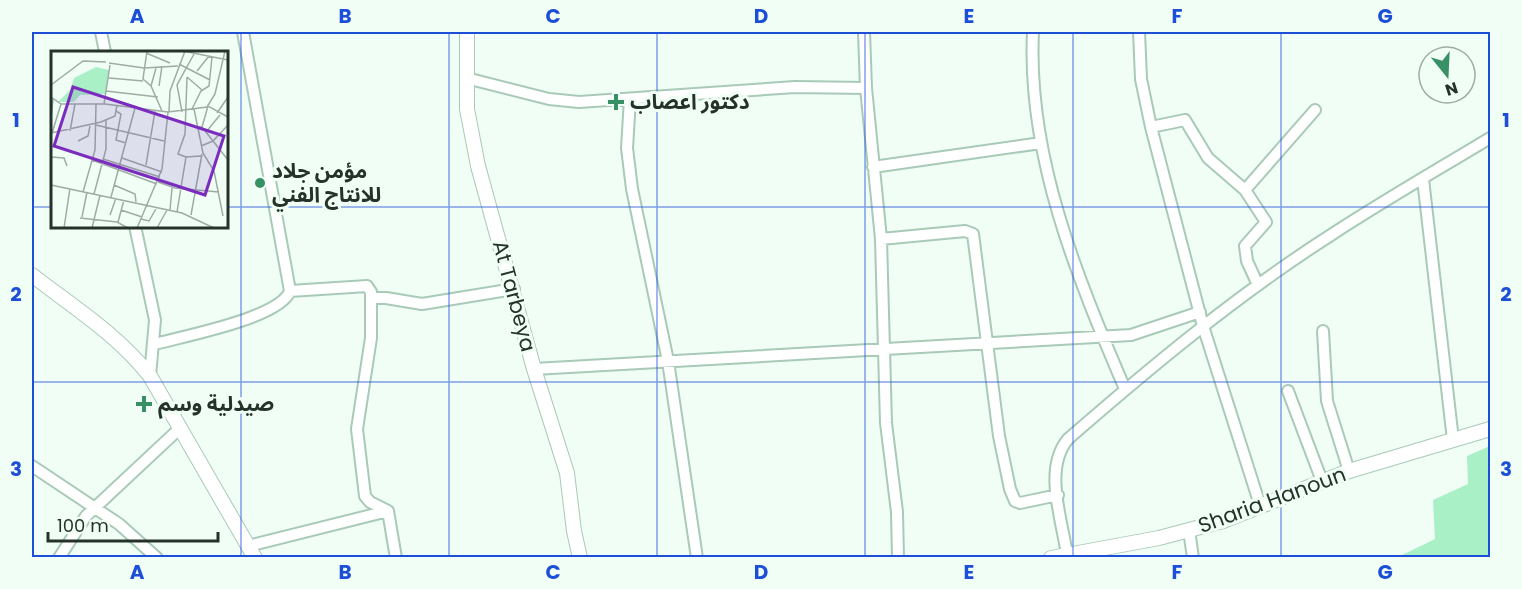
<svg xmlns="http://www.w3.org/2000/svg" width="1522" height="589" font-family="Poppins,'Noto Sans Arabic',sans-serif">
  <rect width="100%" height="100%" fill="#f0fef5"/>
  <path fill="#a9f0c7" d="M1490,446V557H1398L1435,539L1433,500L1468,484L1467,456Z"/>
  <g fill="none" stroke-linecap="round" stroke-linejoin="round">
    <defs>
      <path id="minor" d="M101,32L105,52
        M864,32L866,88L881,239L886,423L897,512L898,558
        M1033,32C1027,156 1077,277 1125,389
        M1139,32L1141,79L1151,127L1203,326L1260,505
        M466,78L549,99L579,102L795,87L866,88
        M630,99L627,148L632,189L668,361L697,558
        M1151,127L1185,120L1208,158L1245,190
        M873,167L1041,143
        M1423,179L1453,440
        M135,226L155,320L150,376
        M881,239L965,231L973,234L999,436L1010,489L1015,501L1020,503L1058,495
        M1258,285L1247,261L1245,246L1266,222L1245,190L1315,110
        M290,291L367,286L371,292V338L357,429L365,496L370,502L388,511L396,558
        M372,298H386L422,304L514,289
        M1323,331L1327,401L1349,471
        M155,344C184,336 280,318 290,291L243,32
        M534,369L1131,335L1200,312
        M1288,391L1322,481
        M32,466L119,524L157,558
        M1189,530L1193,558
        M248,546L388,511
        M1067,555C1062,519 1043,469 1068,439C1152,366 1237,295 1331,235C1383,201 1437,170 1490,138
        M59,558L86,516L179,429"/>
      <path id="tertiary" d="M467,32V109L478,166L534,369L567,473L574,531L580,558
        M32,275C73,307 117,334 150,376L255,558
        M1051,558L1159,538L1223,521L1349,471L1490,429"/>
    </defs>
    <use href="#minor" stroke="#a9cab7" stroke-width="14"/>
    <use href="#tertiary" stroke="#a9cab7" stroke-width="16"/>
    <use href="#minor" stroke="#fff" stroke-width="10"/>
    <use href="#tertiary" stroke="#fff" stroke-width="14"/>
  </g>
  <path fill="none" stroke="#1d4ed8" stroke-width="1.5" stroke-opacity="0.55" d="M241,32V558M449,32V558M657,32V558M865,32V558M1073,32V558M1281,32V558M32,207H52M226,207H1490M32,382H1490"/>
  <g fill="#389166" stroke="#f0fef5" stroke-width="2">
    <path d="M613 93h6v6h6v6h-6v6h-6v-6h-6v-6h6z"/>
    <circle cx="260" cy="183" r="6"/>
    <path d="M141 395h6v6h6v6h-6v6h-6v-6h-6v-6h6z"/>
  </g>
  <g text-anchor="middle" stroke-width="6" stroke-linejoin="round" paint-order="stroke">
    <g font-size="21" font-weight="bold" fill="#24322a" stroke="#f0fef5" text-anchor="start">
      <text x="630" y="109">دكتور اعصاب</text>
      <text x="272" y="178">مؤمن جلاد<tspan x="272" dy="24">للانتاج الفني</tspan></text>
      <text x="158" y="411">صيدلية وسم</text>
    </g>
    <g font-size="21" fill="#24322a" stroke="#f0fef5">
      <text transform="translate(514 296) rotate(75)" y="7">At Tarbeya</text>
      <text transform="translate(1272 500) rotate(-20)" y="7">Sharia Hanoun</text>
    </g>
  </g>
  <g transform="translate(51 51)">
    <rect width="177" height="177" fill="#f0fef5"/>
    <path d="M45,16L58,19L54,43L29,44L23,51H7L19,39L23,27Z" fill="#a9f0c7"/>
    <path fill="none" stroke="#9eaca4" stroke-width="1.5" d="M96,0L92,28L100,35L111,60M132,0L177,9M95,2L119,12M58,12L93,17L127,15M128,13L159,29M146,20L158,5M136,26L151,39M58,27L92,30M0,34L32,10L55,11M100,35L105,17M108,35L111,15M55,40L107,46M0,46L10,53H54L117,61L156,56L164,43L174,0M53,53L59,14M141,58L150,40L158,35L161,6M143,58L152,102L163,120L172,165M65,60L70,63L65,89L75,92M118,61L119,40L134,0M131,61L126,34L143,3M166,62L177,46M0,67L2,48M45,74L113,90M146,76H151L177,109M151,76L157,55L177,66M19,80L24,53M155,81L169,64M0,82L50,71L64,65L66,54M1,82L10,53M27,90L37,85L39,75M150,95L162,90L177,74M0,106L13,107L16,115M135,106L127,103L134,83L136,26M71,107L111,121M52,108L109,126M41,109L106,133M95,114L104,60M107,131L124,137L168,141M0,134L131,162L163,177M63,134L84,143L85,151M32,141L44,99L45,53M43,143L55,98V69M60,146L84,57M70,159L91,166M119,159L121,137M126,161L135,106L150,105M59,164L65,147M140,164L151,103M31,166L36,141M29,167L66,171L77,177M90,168L98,170L106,156M67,171L73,149M13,177L19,137M41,177L49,144M86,177L111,118L117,61M106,177L116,159"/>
    <path fill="#7b2cbf" fill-opacity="0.15" stroke="#7b2cbf" stroke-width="3" d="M22,36L173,85L154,144L3,95Z"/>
    <rect width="177" height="177" fill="none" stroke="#24322a" stroke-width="3"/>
  </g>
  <rect width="1522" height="589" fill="none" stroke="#f0fef5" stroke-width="66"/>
  <g transform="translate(1447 75) rotate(162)"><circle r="28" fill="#f0fef5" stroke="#9eaca4" stroke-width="1.5"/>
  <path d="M0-4.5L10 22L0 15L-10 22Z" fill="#389166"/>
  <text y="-9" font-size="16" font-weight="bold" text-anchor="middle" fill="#24322a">N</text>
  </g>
  <path d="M48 532v9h170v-9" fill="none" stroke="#24322a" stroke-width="3"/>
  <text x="57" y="532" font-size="18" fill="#24322a" stroke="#f0fef5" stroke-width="4.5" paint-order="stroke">100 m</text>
  <rect x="33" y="33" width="1456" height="523" fill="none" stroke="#1d4ed8" stroke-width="2"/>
  <g font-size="20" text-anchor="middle" font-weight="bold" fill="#1d4ed8">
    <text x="137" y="23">A</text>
    <text x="345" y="23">B</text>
    <text x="553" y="23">C</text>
    <text x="761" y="23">D</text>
    <text x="969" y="23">E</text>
    <text x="1177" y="23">F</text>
    <text x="1385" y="23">G</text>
    <text x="16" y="127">1</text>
    <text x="1506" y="127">1</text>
    <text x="16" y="301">2</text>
    <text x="1506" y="301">2</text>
    <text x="16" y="476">3</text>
    <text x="1506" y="476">3</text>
    <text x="137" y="579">A</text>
    <text x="345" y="579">B</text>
    <text x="553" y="579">C</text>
    <text x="761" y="579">D</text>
    <text x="969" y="579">E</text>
    <text x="1177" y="579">F</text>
    <text x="1385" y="579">G</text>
  </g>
</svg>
